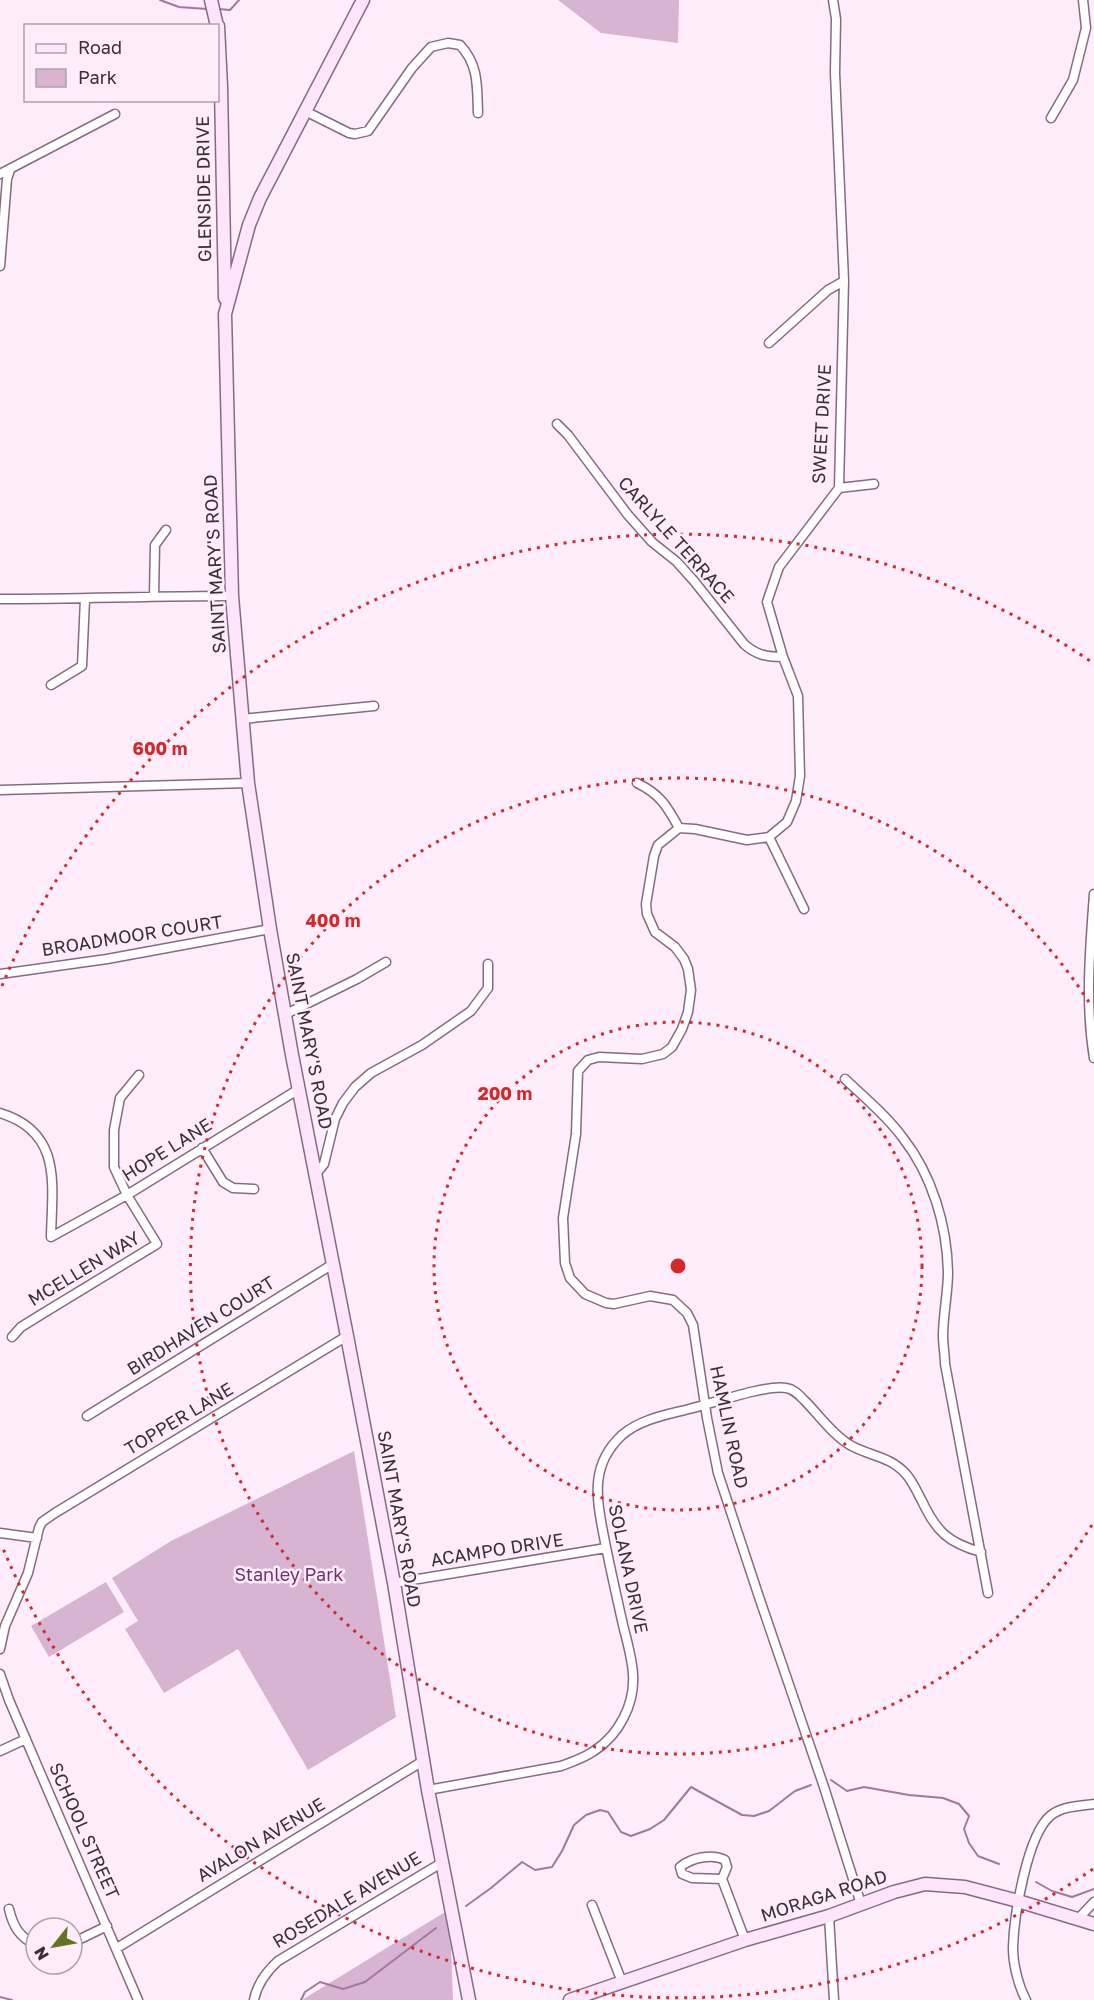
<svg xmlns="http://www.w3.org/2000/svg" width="1094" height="2000" font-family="'Golos Text',sans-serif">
  <rect width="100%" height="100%" fill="#ffedfc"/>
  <path fill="#d8b4d3" d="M558,0H679L678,43L601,33Z
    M354,1451L396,1717L308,1770L238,1649L164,1693L125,1629L138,1621L112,1578L171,1541Z
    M106,1582L124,1612L49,1657L31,1626Z
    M445,1912L451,1947L453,2000H302Z"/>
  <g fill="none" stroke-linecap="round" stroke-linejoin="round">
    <path stroke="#a2789c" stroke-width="2" d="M160,0L179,7L207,9
      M219,9L230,10L239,0
      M831,1780L847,1791L864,1787L909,1795L943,1798L959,1804L969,1816L964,1829L969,1843L978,1856L999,1864
      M1036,1882L1052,1891L1072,1897L1094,1889
      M466,1906L491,1888L522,1862L535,1870L552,1867L562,1851L574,1825L586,1815L600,1810L608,1812L621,1832L631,1836L650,1829L664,1820L691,1787L742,1815L754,1816L769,1811L795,1791L811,1785
      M0,1997L12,2000
      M301,2000L305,1992L320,1982L343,1989L365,1982L436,1928"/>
    <defs>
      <path id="street" d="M833,0L836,19L835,73L844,281L839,488L779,567L767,602L783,657L798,696L800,776L796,801L787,822L769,837L747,840L695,829L679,828L658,845L654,856L646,904L647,914L655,932L675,947L684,959L688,969L691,990L688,1012L682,1029L672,1047L663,1054L642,1059L599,1057L588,1060L578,1071L576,1134L563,1218L565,1263L570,1278L585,1294L606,1303L614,1304L650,1296L673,1300L687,1313L693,1325L707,1418L718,1473L759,1597L824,1787L861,1904
        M305,111L349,133L355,134L368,131L412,68L431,47L448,43L460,45C479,65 477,87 478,113
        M1051,118L1073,80L1086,28L1083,0
        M0,174L115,114
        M0,266L7,179L10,170
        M769,343L828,290L844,281
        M557,424L568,435L628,515L652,542L677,562L694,581L744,644C756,655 767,657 783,657
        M839,488L874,484
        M154,596L155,545L166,530
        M0,599C77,599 155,596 232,596
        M51,685L82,666L85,599
        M242,719L374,706
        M637,783C660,794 667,806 679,828
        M0,790L248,783
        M769,837L804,909
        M1094,894C1090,949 1085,1003 1094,1058
        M0,974L107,959L270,929
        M286,1014L357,979L386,962
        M845,1079C865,1098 887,1116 903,1138C932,1175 947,1225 948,1272C948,1293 943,1315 943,1336C943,1345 945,1355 945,1364L988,1593
        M0,1113C63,1132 52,1185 51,1237L127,1195L299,1089
        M202,1148L223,1182L233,1188L254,1189
        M316,1174L324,1164L335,1119L343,1103L355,1087L371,1073L422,1045L471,1011L488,988V964
        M12,1337L21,1327L42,1314L157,1244L127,1195L114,1167V1130L120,1098L139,1075
        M87,1416L333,1264
        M0,1533L37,1538
        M394,1583L606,1548
        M0,1649L5,1626L28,1573L39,1528L42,1522L55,1513L347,1336
        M0,1674L9,1700L138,2000
        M0,1751L26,1739
        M428,1790L561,1766C572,1762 584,1758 594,1751C619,1735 635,1704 633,1674C632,1658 627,1641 623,1625C616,1594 609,1563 603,1532C596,1495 591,1464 622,1435C641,1419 666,1415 689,1409C710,1404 768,1384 786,1388C794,1389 799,1395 805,1401C819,1415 832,1434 850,1445C869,1456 890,1456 906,1474C913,1482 917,1492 922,1501C936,1531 948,1543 981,1552
        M722,1879L692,1878L682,1874L680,1867C691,1858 712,1853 725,1860L727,1867L722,1879L745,1940
        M592,1905L622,1982
        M9,1909C13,1926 19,1937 36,1945
        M829,1916L834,2000
        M1078,1919L1094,1902
        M72,1943L107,1926
        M117,1948L423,1761
        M254,2000C257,1984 266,1972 278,1961L443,1862
        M1026,2000C1018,1985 1013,1964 1013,1947C1014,1916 1027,1836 1050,1816C1062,1806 1080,1806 1094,1804"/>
      <path id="secondary" d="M211,0L217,26
        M363,0L260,198L249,225L225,314L232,596L248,783L270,929L292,1055L347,1336L394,1583L428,1790L469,2000
        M218,26L221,86L225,298
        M570,2000L745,1940L829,1916L894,1892L925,1884L965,1887L1018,1901L1094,1924"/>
    </defs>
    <use href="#street" stroke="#856b81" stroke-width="11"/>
    <use href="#secondary" stroke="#856b81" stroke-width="15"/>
    <use href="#street" stroke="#fff" stroke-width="8"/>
    <use href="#secondary" stroke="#fee5fb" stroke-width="12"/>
  </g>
  <g fill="none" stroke="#d62828" stroke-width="3" stroke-dasharray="3 6">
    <circle cx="678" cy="1266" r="244"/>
    <path d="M1092 1525A488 488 0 1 1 1092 1007"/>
    <path d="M1093 1869A732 732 0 0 1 2 1546M2 986A732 732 0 0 1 1093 663"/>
  </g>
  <g text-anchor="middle" stroke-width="5" stroke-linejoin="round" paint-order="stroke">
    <g font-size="18" fill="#3a2e38" stroke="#ffedfc">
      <text transform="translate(204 189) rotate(-91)" y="6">GLENSIDE DRIVE</text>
      <text transform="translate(822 424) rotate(-87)" y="6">SWEET DRIVE</text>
      <text transform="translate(676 540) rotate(48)" y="6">CARLYLE TERRACE</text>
      <text transform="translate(215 564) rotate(-93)" y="6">SAINT MARY'S ROAD</text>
      <text transform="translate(132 936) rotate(-9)" y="6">BROADMOOR COURT</text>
      <text transform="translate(309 1041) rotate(79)" y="6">SAINT MARY'S ROAD</text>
      <text transform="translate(167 1150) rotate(-32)" y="6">HOPE LANE</text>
      <text transform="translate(84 1269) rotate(-31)" y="6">MCELLEN WAY</text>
      <text transform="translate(201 1326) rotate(-32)" y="6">BIRDHAVEN COURT</text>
      <text transform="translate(179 1419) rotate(-31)" y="6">TOPPER LANE</text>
      <text transform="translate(729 1427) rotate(78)" y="6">HAMLIN ROAD</text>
      <text transform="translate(399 1519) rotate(80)" y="6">SAINT MARY'S ROAD</text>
      <text transform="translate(497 1550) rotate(-9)" y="6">ACAMPO DRIVE</text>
      <text transform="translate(628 1569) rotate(78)" y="6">SOLANA DRIVE</text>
      <text transform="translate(84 1831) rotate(66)" y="6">SCHOOL STREET</text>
      <text transform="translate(261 1840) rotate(-31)" y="6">AVALON AVENUE</text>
      <text transform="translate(824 1896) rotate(-18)" y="6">MORAGA ROAD</text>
      <text transform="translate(347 1900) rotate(-31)" y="6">ROSEDALE AVENUE</text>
    </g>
    <g font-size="18" fill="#72316d" stroke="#ffedfc">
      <text x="289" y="1581">Stanley Park</text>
    </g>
  </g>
  <circle cx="678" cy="1266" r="9" fill="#d62828" stroke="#ffedfc" stroke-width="3"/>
  <g font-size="18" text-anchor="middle" font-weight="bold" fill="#d62828" stroke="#ffedfc" stroke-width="5" stroke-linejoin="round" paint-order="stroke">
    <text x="160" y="755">600 m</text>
    <text x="333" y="927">400 m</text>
    <text x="505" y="1100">200 m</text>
  </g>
  <rect x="24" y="24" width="195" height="78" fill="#ffedfc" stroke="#b0a1ae" stroke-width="1.5"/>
  <rect x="36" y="44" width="30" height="9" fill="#fee5fb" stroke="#b0a1ae" stroke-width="1.5"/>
  <text x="78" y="54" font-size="18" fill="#3a2e38">Road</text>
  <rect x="36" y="69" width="30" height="18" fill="#d8b4d3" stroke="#b0a1ae" stroke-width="1.5"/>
  <text x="78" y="84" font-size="18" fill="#3a2e38">Park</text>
  <g transform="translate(54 1946) rotate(239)"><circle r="28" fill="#ffedfc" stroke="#b0a1ae" stroke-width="1.5"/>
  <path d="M0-4.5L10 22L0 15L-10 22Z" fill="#637423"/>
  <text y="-9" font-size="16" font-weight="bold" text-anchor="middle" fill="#3a2e38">N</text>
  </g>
</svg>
